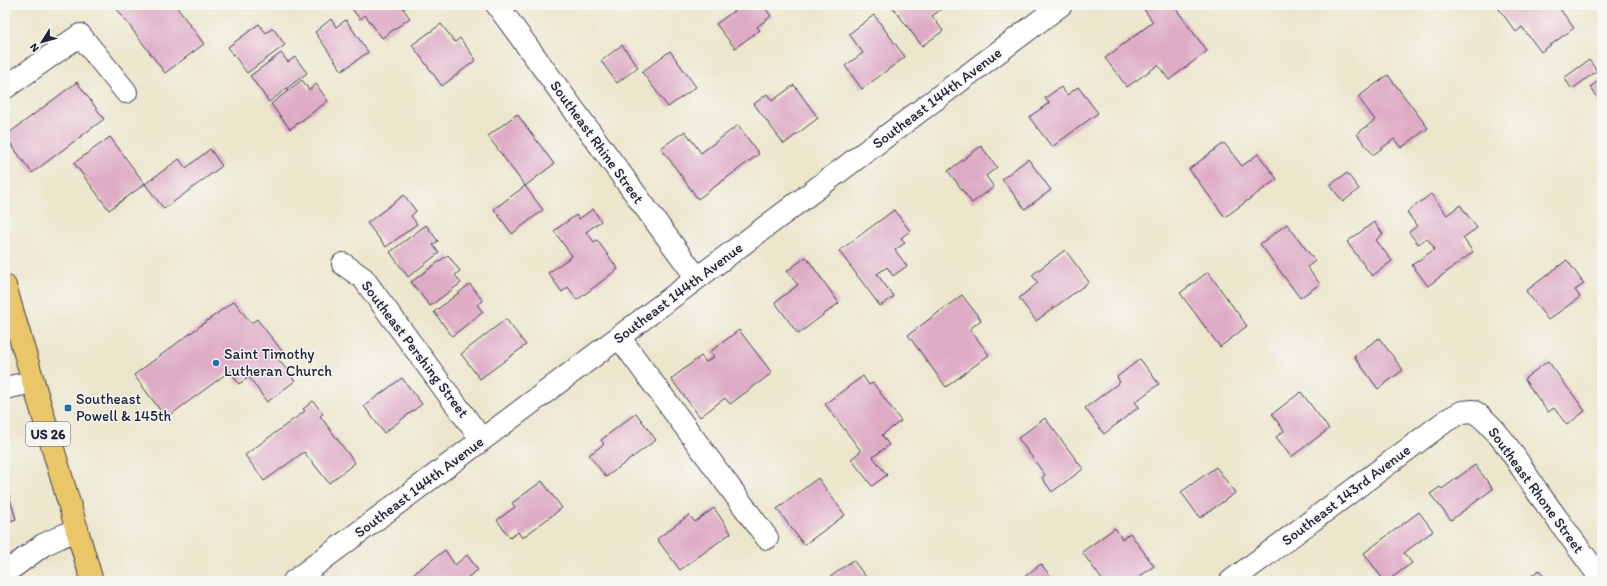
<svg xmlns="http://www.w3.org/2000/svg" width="1607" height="586" font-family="Itim,sans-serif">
  <rect width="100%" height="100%" fill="#f6f6f2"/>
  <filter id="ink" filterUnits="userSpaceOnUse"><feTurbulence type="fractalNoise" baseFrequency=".025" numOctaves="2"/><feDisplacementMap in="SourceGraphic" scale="8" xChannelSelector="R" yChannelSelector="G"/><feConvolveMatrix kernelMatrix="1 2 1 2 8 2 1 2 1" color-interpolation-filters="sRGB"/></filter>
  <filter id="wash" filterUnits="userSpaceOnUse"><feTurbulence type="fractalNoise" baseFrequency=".012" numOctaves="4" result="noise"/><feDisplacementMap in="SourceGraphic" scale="16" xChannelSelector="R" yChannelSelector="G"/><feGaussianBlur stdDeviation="0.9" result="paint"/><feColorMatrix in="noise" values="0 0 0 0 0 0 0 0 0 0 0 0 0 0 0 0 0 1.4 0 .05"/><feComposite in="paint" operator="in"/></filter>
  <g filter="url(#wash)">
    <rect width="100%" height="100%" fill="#ece6cc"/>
    <g id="blocks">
      <path fill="#deabc5" d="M114,5H175L204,44L165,73Z
        M349,5H410L403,9L410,18L382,38L365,15L360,19Z
        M742,5H763L771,16L757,27L760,30L735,48L716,24Z
        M891,5H947L932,16L943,31L922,46Z
        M1141,5H1173L1207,51L1169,80L1158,65L1127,87L1105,58L1153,22Z
        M1496,5H1557L1574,28L1541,52L1522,27L1516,32Z
        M874,15L905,57L862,89L845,66L863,53L849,34Z
        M331,19L336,27L346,20L368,52L342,71L315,32Z
        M259,24L266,33L273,28L285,45L247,73L228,47Z
        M441,24L455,42L460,38L476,60L442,86L412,45Z
        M622,45L638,67L617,83L601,61Z
        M670,51L696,87L668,107L642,72Z
        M281,53L288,62L295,57L307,73L269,102L250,76Z
        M1589,60L1597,71L1572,89L1564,78Z
        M1388,75L1428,128L1401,148L1394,139L1373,155L1357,134L1375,120L1358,97Z
        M1602,78V103L1590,87Z
        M302,80L309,90L316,84L328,101L290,129L271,104Z
        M77,82L104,119L32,173L5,136Z
        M794,85L818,118L784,144L754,104L767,94L772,101Z
        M1061,87L1067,95L1078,87L1098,113L1052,147L1029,117L1049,103L1045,98Z
        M517,114L554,164L525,186L488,136Z
        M738,125L759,154L698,199L661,148L685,131L701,153Z
        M110,137L145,184L109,210L74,163Z
        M1224,143L1242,166L1258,154L1277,179L1225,217L1189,169Z
        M981,146L997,167L986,176L994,187L972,203L948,171Z
        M210,149L222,166L164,209L145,184L179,159L186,168Z
        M1028,159L1051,190L1025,209L1002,179Z
        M1347,173L1359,189L1343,202L1330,185Z
        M525,186L543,210L512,234L494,209Z
        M1431,194L1447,215L1460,205L1477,228L1463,238L1473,252L1428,286L1412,265L1435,249L1427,238L1418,244L1409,232L1417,226L1407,212Z
        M404,195L416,211L411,216L417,224L386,247L367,223Z
        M593,209L601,221L586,232L594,242L597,240L618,269L577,300L568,287L562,292L548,273L572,256L554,231L576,215L579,219Z
        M894,210L910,231L901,238L905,243L895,250L907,266L893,276L887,267L877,274L894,297L880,306L839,251Z
        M1374,222L1383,234L1376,240L1392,261L1372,276L1347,242Z
        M1287,224L1315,261L1307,267L1320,284L1300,298L1260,244Z
        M426,225L438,241L433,245L439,253L408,277L390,252Z
        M1065,250L1089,282L1036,321L1019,298L1038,283L1032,275Z
        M448,255L460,271L455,275L461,283L430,306L411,282Z
        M806,257L839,303L798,334L775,302L798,285L787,271Z
        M1567,260L1584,284L1575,290L1580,297L1548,320L1526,291Z
        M1208,272L1247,326L1220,347L1180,293Z
        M470,284L483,301L477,305L483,312L452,336L434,312Z
        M962,295L981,320L970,329L989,355L946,387L908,335Z
        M234,301L251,323L257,319L282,351L276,356L295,381L267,402L249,377L239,384L230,371L166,418L134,375Z
        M506,319L526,345L480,379L461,354Z
        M739,330L772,373L730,404L725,398L700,417L671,379L701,356L706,362L714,357L710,352Z
        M1379,338L1403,370L1378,389L1354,356Z
        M1140,359L1159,384L1135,402L1139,407L1104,434L1085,408L1120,382L1117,377Z
        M1548,361L1585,411L1567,425L1554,408L1548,412L1524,379Z
        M863,376L869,385L873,383L901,421L882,435L889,445L873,457L887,475L872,486L851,459L861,451L825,404Z
        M402,378L422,404L384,433L364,406Z
        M1301,392L1329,429L1291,457L1276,437L1284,431L1272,414Z
        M313,401L323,414L320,416L355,463L329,483L304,452L264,481L245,455L305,411L303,409Z
        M636,413L656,440L606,477L589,455L604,444L601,440Z
        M1045,418L1083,469L1052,492L1042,478L1045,475L1018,438Z
        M1475,465L1493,489L1451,520L1430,494L1440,487L1442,489Z
        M1216,467L1235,493L1200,518L1181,492Z
        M818,478L845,515L804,545L777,509Z
        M542,481L562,508L522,538L518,532L510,538L497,520L515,507L512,503Z
        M5,482L16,519L5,523Z
        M714,508L731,533L680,570L657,539L689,515L695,522Z
        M1419,512L1433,531L1404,553L1412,563L1387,581H1384L1364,553Z
        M1115,528L1122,539L1130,533L1154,566L1134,581H1103L1082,552Z
        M445,550L455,565L467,555L478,570L468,577L471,580L417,581L412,575Z
        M853,560L869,581H825Z
        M1041,564L1054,581H1027L1024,577Z
        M1539,570L1547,581H1524Z"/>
    </g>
  </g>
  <g filter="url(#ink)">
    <use href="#blocks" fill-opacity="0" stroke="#403f51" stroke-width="1"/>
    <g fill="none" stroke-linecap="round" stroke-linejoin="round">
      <defs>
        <path id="minor" d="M497,5L697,278
          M5,88L80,35L126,92
          M343,264L363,278L482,440
          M619,337L767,538
          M5,388L33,382
          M5,573L43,545L77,529
          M294,581L1061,5
          M1231,581L1447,420L1462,412L1473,411C1501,429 1520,467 1539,494C1560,523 1581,551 1602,580"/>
        <path id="major" d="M5,286L92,581"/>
      </defs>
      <use href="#minor" stroke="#403f51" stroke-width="24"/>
      <use href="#major" stroke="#403f51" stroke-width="24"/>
      <use href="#minor" stroke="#fff" stroke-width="22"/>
      <use href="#major" stroke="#ebc669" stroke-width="22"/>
    </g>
  </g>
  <g fill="#1f6fb2" stroke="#f6f6f2" stroke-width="1.5">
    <circle cx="216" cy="363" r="4"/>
    <rect x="64" y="404" width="8" height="8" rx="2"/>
  </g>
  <g text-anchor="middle" stroke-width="3" stroke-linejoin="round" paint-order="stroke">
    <rect fill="#f6f6f2" stroke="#626272" stroke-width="1" x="26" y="422" width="44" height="24" rx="3"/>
    <g font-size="14" font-weight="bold" fill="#22223b">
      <text x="48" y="439">US 26</text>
    </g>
    <g font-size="15" fill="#22223b" stroke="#f6f6f2">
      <text transform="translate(937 98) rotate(-37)" y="5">Southeast 144th Avenue</text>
      <text transform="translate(597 142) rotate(54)" y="5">Southeast Rhine Street</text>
      <text transform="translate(678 293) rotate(-37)" y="5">Southeast 144th Avenue</text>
      <text transform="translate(415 349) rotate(53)" y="5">Southeast Pershing Street</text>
      <text transform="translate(419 487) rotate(-37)" y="5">Southeast 144th Avenue</text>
      <text transform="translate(1536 490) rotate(54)" y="5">Southeast Rhone Street</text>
      <text transform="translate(1346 495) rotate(-37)" y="5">Southeast 143rd Avenue</text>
    </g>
    <g font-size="15" fill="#22223b" stroke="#f6f6f2" text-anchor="start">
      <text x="224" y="359">Saint Timothy<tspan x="224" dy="17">Lutheran Church</tspan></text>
      <text x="76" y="404">Southeast<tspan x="76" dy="17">Powell &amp; 145th</tspan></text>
    </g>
  </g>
  <rect width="1607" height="586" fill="none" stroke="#f6f6f2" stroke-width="20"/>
  <g transform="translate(42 42) rotate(233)" stroke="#f6f6f2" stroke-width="3" paint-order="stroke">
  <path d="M0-3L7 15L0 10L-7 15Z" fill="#22223b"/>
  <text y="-6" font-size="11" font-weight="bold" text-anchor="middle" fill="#22223b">N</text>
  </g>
</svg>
